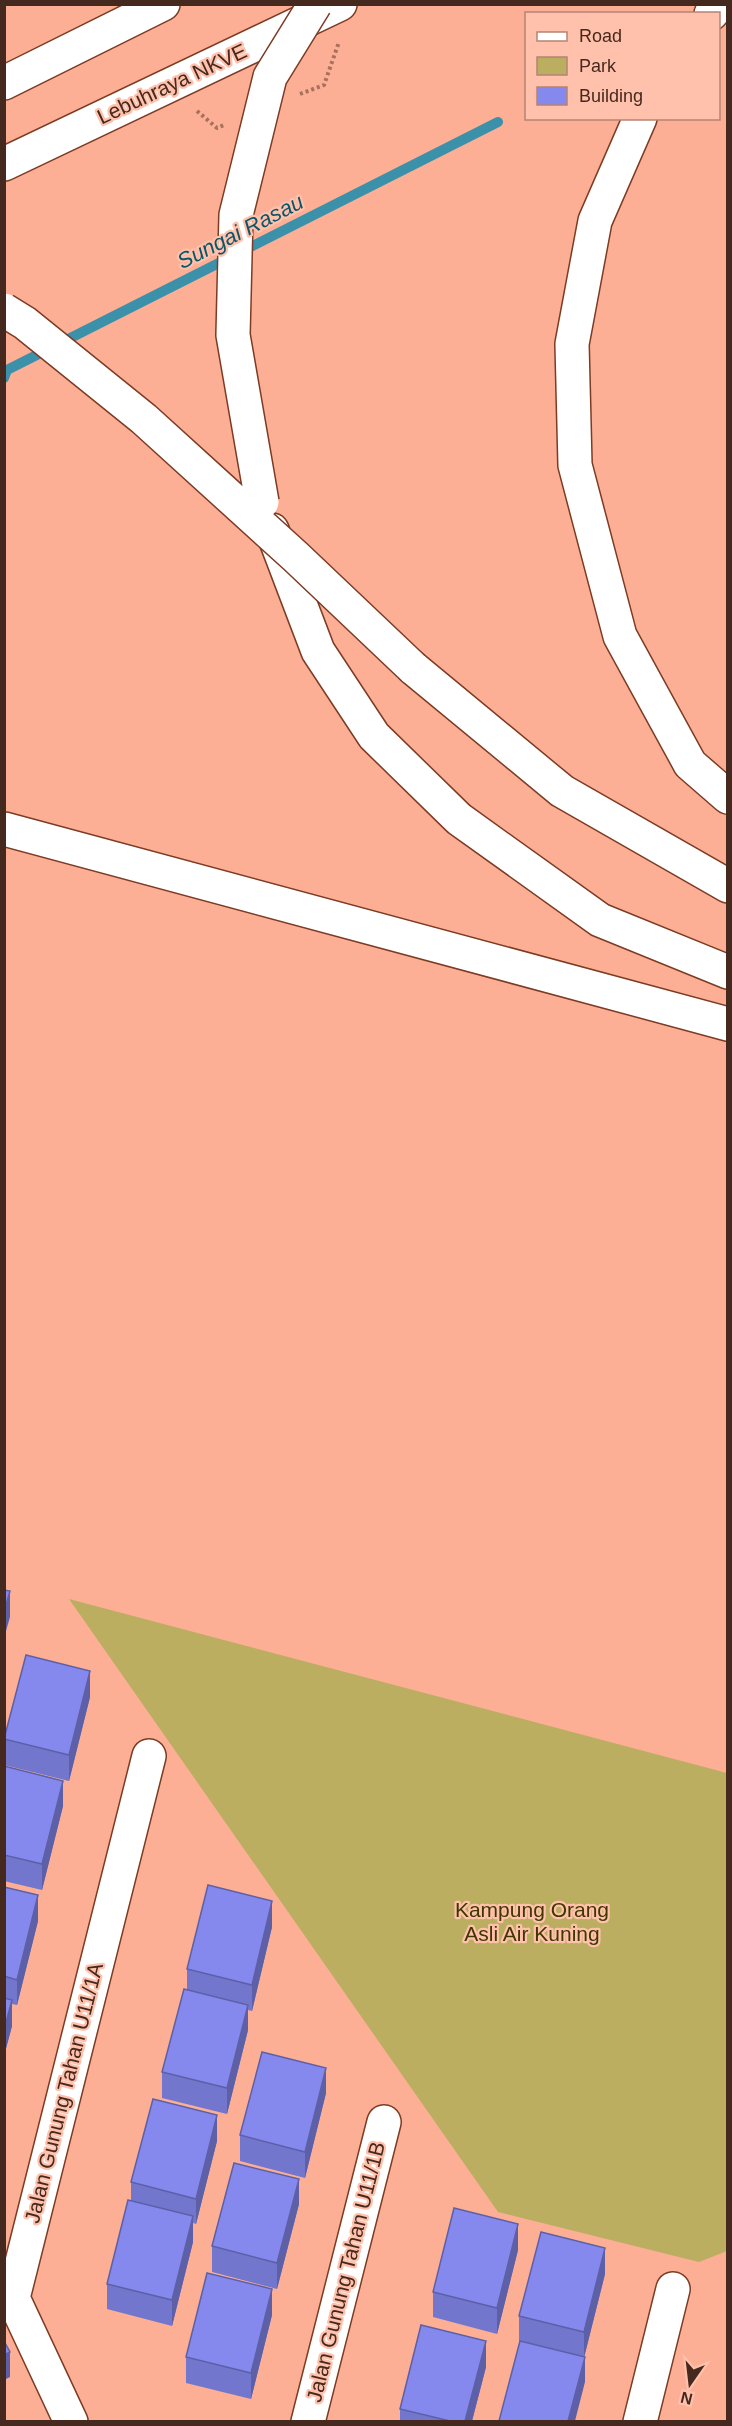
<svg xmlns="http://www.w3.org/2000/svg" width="732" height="2426" font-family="Arial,sans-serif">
  <rect width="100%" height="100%" fill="#fcaf95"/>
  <path fill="#bbae61" d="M69,1599L727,1773V2251L699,2262L498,2212Z"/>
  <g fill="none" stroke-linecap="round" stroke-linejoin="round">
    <path stroke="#3b91aa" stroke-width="10" d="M4,378L7,370L498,122"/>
    <defs>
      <path id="minor" d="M71,2422L13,2298L149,1756
        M308,2422L384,2122
        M640,2422L673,2289"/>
      <path id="highway" d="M711,14L720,4
        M4,83L163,4
        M640,118L595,221L572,344L575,465L620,636L690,764L728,797
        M4,164L340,4
        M272,530L318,651L374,736L459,819L600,920L728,972
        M413,668L562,791L728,886
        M4,829L728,1024"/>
    </defs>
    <use href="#minor" stroke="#7c3b23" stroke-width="36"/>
    <use href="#highway" stroke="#7c3b23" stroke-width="36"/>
    <path stroke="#a8715e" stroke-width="4" stroke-dasharray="3 3" stroke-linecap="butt" d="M300,94L324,85L339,42
      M197,111L217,128L224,125"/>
    <use href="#minor" stroke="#fff" stroke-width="33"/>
    <use href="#highway" stroke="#fff" stroke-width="33"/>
    <defs>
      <path id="highway-bridge" d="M4,310L25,323L144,419L296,557L413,668
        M262,502L233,335L236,215L270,77L315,4"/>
    </defs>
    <use href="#highway-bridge" stroke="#7c3b23" stroke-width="36" stroke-linecap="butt"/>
    <use href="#highway-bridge" stroke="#fff" stroke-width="33"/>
  </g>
  <path fill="#7276cd" d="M90,1697L69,1781L4,1765V1738Z
    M4,1766L63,1806L42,1890L4,1881Z
    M4,1887L38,1921L17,2005L12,2004V2026L4,2056Z
    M272,1927L252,2011L248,2010V2030L227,2114L162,2098V2072L187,1989V1969Z
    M326,2093L305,2178L240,2161V2135Z
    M217,2141L196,2224L193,2223V2242L172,2326L107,2309V2284L131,2201V2182Z
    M299,2204L277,2289L212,2272V2246Z
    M518,2250L497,2334L433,2317V2292Z
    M605,2274L584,2357L585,2382L519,2341V2316Z
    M272,2315L251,2399L186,2383V2357Z
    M486,2367L472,2421H400V2409Z"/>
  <path fill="#5d60a7" d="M10,1591V1617L4,1638V1612Z
    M90,1671V1697L69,1781V1755Z
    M63,1781V1806L42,1890V1864Z
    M38,1895V1921L17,2005V1980Z
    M272,1901V1927L252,2011V1985Z
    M12,2000V2026L4,2056V2030Z
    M248,2005V2030L227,2114V2088Z
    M326,2068V2093L305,2178V2152Z
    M217,2115V2141L196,2224V2199Z
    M299,2179V2204L277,2289V2263Z
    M193,2216V2242L172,2326V2300Z
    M518,2224V2250L497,2334V2308Z
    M605,2248V2274L584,2358V2332Z
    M272,2289V2315L251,2399V2373Z
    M486,2341V2367L472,2421H465Z
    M10,2352V2377L4,2380V2355Z
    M585,2357V2382L575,2421H568Z"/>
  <path fill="#8589ee" stroke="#5d60a7" stroke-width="1.5" d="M4,1590L10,1591L4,1612Z
    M26,1655L90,1671L69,1755L4,1739Z
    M4,1766L63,1781L42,1864L4,1855Z
    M208,1885L272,1901L252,1985L187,1969Z
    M4,1887L38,1895L17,1980L4,1976Z
    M184,1989L248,2005L227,2088L162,2072Z
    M4,1998L12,2000L4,2030Z
    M262,2052L326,2068L305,2152L240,2135Z
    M153,2099L217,2115L196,2199L131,2182Z
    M234,2163L299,2179L277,2263L212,2246Z
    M128,2200L193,2216L172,2300L107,2284Z
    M454,2208L518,2224L497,2308L433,2292Z
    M541,2232L605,2248L584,2332L519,2316Z
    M207,2273L272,2289L251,2373L186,2357Z
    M421,2325L486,2341L465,2421H450L400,2409Z
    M4,2341L10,2352L4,2355Z
    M520,2341L585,2357L568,2421H499Z"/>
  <g text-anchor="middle" stroke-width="4.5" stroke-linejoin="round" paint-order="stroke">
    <g font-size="21" fill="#46291e" stroke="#ffc1ab">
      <text transform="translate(172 84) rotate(-25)" y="7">Lebuhraya NKVE</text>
      <text transform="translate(64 2093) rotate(-76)" y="7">Jalan Gunung Tahan U11/1A</text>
      <text transform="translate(346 2272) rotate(-76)" y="7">Jalan Gunung Tahan U11/1B</text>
    </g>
    <g font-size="21" fill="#403700" stroke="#ffc1ab">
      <text x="532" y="1917">Kampung Orang<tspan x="532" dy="24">Asli Air Kuning</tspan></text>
    </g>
    <g font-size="22" font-style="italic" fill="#0c5567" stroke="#ffc1ab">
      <text transform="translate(240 231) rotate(-27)" y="8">Sungai Rasau</text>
    </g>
  </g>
  <rect width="732" height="2426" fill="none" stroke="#46291e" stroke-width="12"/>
  <rect x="525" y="12" width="195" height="108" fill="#ffc1ab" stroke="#b58473" stroke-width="1.5"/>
  <rect x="537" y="32" width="30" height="9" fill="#ffffff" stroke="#b58473" stroke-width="1.5"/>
  <text x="579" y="42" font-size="18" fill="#46291e">Road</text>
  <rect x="537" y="57" width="30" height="18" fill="#bbae61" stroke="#b58473" stroke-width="1.5"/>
  <text x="579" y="72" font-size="18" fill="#46291e">Park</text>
  <rect x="537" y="87" width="30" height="18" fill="#8589ee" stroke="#b58473" stroke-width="1.5"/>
  <text x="579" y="102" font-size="18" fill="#46291e">Building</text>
  <g transform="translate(690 2384) rotate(194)" stroke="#ffc1ab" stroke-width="4.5" paint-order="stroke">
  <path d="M0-4.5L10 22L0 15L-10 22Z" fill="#46291e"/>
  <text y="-9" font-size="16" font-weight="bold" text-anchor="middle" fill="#46291e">N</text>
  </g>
</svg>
